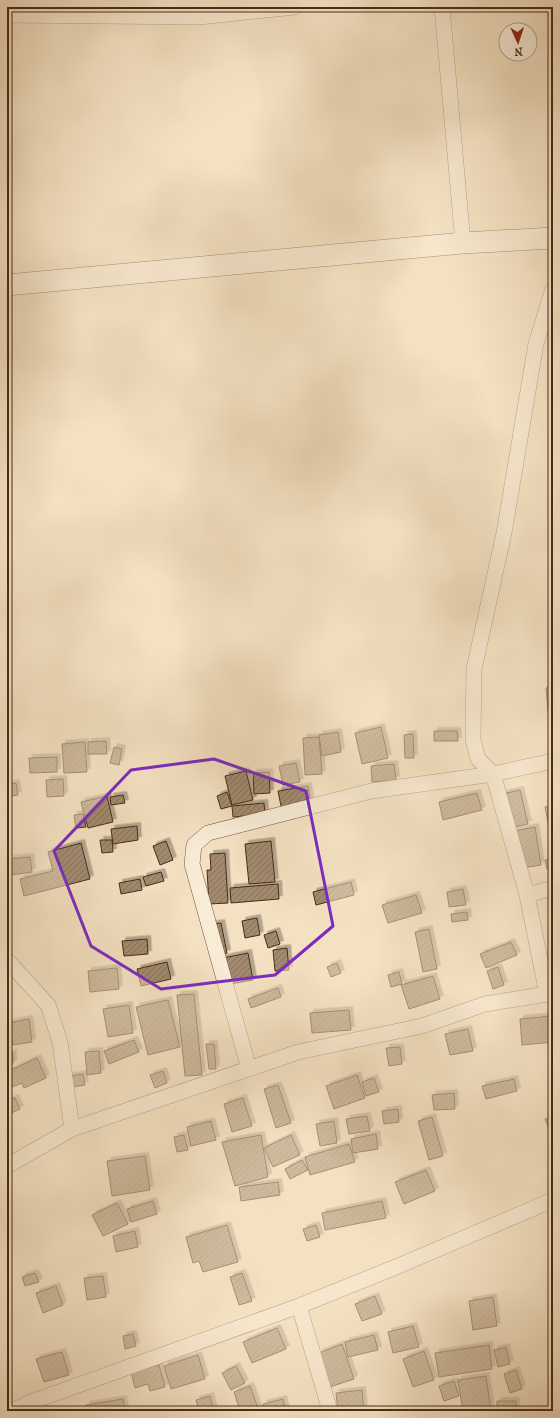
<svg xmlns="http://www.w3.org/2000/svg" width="560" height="1418" font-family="'IM FELL French Canon',serif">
  <defs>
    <pattern id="building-hatch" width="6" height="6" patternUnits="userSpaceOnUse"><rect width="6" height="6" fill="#a18a70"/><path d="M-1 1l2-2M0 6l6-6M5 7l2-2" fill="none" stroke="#85715b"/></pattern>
    <filter id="shadow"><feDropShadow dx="3.5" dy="-3.5" stdDeviation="0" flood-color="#0004"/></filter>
  </defs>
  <rect width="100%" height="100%" fill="#f4e1c2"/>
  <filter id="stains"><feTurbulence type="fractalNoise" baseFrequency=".005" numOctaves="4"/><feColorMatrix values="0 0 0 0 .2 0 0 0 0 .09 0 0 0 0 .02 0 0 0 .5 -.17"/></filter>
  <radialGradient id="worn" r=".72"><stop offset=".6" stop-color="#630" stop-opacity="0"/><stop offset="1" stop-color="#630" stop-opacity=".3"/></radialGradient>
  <path fill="url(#building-hatch)" stroke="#482b17" filter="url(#shadow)" d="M553,687V710L548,711L546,688Z
    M381,727L388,758L362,764L355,733Z
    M434,731H457L458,741H434Z
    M338,732L341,752L322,756L319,735Z
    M413,734L414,758H405L404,735Z
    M319,737L322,774L305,775L303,738Z
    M106,741L107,754H88V742Z
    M85,742L87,772L64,773L62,744Z
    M114,747L122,749L119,765L110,763Z
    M57,757V772L30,773L29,758Z
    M296,763L300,782L283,785L279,766Z
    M394,764L396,780L372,782L371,766Z
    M246,771L253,800L232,805L225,776Z
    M269,772L270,793L254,794L253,773Z
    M63,779L64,796L47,797L46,780Z
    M16,783L18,795L7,797V785Z
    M308,786L311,806L282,811L278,791Z
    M520,790L528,824L506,829L498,795Z
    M227,792L232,806L221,809L217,796Z
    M477,793L482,810L443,820L439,802Z
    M123,795L125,803L111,805L110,797Z
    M107,796L113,822L88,828L81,802Z
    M264,803L265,814L233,817L232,806Z
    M553,805V821L548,822L545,807Z
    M83,814L86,827L76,828L74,815Z
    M137,826L138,840L113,844L111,829Z
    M535,827L541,865L516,869L510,832Z
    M100,840H112L113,852L102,853Z
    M166,841L173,860L160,865L153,846Z
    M271,841L275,882L249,884L245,844Z
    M81,843L90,879L24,896L20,879L53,871L48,852Z
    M225,853L228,903L209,904L207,870H211L210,854Z
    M30,857L32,872L11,875L10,859Z
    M553,858V867L547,869L545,860Z
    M161,872L164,881L146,886L143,877Z
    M140,879L142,890L121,894L119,883Z
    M351,882L354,895L316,905L313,892Z
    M278,884L279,899L231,903L230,888Z
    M463,889L466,905L449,907L447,892Z
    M416,895L422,913L388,923L382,905Z
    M467,912L468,920L452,922L451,914Z
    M257,918L260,935L245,938L242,921Z
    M221,923L227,953L213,956L208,925Z
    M429,929L437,969L423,972L415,932Z
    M276,931L280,944L268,948L264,935Z
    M147,939L148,954L124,956L122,941Z
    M511,942L517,955L486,968L480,954Z
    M287,948L289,970L275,971L273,950Z
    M248,953L253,980L224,985L218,959Z
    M167,962L171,979L141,986L137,969Z
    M337,963L341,973L331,977L327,967Z
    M498,967L504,985L493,989L487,971Z
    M117,968L119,989L90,992L88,971Z
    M399,972L402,984L391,987L388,975Z
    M433,976L440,999L409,1009L401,985Z
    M278,988L281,997L251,1008L248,999Z
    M194,994L202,1075L185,1076L177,995Z
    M168,1000L180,1047L148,1055L136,1007Z
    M129,1005L133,1033L108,1037L103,1009Z
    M349,1010L351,1030L312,1033L310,1013Z
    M553,1016V1042L522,1045L520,1019Z
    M29,1019L32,1042L13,1045L9,1023Z
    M468,1029L473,1051L450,1055L445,1034Z
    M134,1040L139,1052L109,1064L104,1051Z
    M206,1044H214L216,1069H209Z
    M400,1047L402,1064L389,1066L386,1048Z
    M99,1051L101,1073L87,1075L85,1052Z
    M13,1053V1064L7,1065V1054Z
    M37,1058L46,1078L24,1088L22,1083L7,1089V1072Z
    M163,1071L167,1083L155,1088L150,1075Z
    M83,1074L85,1085L67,1088L66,1077Z
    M357,1075L365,1098L334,1109L326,1086Z
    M374,1078L379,1092L366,1096L362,1082Z
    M514,1079L517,1091L486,1099L482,1086Z
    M278,1085L291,1123L276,1128L264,1089Z
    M454,1093L455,1109L434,1110L432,1095Z
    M15,1098L20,1109L7,1115V1101Z
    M243,1098L252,1126L232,1132L224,1104Z
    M398,1109L399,1122L384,1124L382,1111Z
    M367,1116L370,1131L349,1134L346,1119Z
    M553,1116V1133L551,1134L545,1119Z
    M432,1117L443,1156L429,1160L418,1121Z
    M211,1121L216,1140L191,1146L187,1127Z
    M334,1121L337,1143L320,1146L316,1124Z
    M376,1134L378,1149L353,1153L351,1139Z
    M184,1135L188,1150L177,1152L174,1137Z
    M261,1135L268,1177L235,1186L222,1142Z
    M291,1135L300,1155L273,1167L264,1148Z
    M349,1144L355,1162L310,1175L305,1157Z
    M145,1156L150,1190L112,1196L107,1161Z
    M302,1160L308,1170L290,1179L285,1169Z
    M426,1170L435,1191L404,1204L395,1182Z
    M278,1182L280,1195L241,1201L239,1187Z
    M153,1201L157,1214L131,1222L127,1209Z
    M382,1201L386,1218L325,1230L322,1213Z
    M117,1203L128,1224L103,1236L92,1215Z
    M227,1225L238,1262L203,1272L199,1261L193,1263L186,1237Z
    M316,1225L320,1237L307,1241L303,1229Z
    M135,1231L138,1247L116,1252L113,1236Z
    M35,1273L39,1282L25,1286L22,1277Z
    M242,1273L252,1301L239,1305L230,1277Z
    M103,1276L106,1297L87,1300L84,1278Z
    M56,1286L63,1305L43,1313L36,1293Z
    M375,1296L382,1314L362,1321L355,1304Z
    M493,1297L497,1326L473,1330L469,1301Z
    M413,1326L419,1347L393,1353L388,1332Z
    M277,1328L286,1349L252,1363L243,1342Z
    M133,1334L136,1346L125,1349L123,1336Z
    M374,1335L378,1350L348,1357L345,1342Z
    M342,1344L354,1379L330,1387L319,1353Z
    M489,1345L492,1369L439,1377L435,1353Z
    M506,1347L510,1364L498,1367L494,1350Z
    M424,1351L434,1380L413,1387L403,1359Z
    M62,1352L69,1375L44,1382L36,1359Z
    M198,1355L205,1379L171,1389L164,1366Z
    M159,1365L165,1387L150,1391L148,1384L135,1388L131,1372Z
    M236,1366L245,1383L231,1390L222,1373Z
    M516,1370L522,1389L510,1393L504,1374Z
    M486,1376L491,1411H463L458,1380Z
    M454,1381L459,1396L444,1401L439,1386Z
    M250,1386L259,1411H240L234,1392Z
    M362,1390L364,1411H338L336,1393Z
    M210,1396L214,1411H199L196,1400Z
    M123,1399L125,1411H88L86,1405Z
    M283,1399L286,1411H265L263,1404Z
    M497,1401H516V1411H497Z"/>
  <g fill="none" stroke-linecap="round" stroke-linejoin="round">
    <defs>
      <path id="street" d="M442,7L463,243
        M9,15L199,17L295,7
        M527,895L553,888
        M7,960L48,1005L60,1042L72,1129
        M547,994L527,895L493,774L478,759L473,739L474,669L504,533L536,344L553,289
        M249,1069L192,864L194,845L208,833L371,791L493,774L553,761
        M7,1166L72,1129L298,1052L422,1026L485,1004L553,993
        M299,1306L330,1411
        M12,1411L31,1402L299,1306L396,1267L553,1200"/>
      <path id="secondary" d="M7,285L463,243L553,238"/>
    </defs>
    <use href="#street" stroke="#735842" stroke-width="16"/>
    <use href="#secondary" stroke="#482b17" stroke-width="22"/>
    <use href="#street" stroke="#f8ecd7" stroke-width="15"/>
    <use href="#secondary" stroke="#f8ecd7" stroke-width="21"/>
  </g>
  <path d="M0 0H560V1418H0ZM214,759L306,791L333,926L275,975L161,989L91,946L54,851L131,770Z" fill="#f4e1c2" fill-opacity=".55" fill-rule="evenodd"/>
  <path fill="none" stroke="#7b2cbf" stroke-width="3" stroke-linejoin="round" d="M214,759L306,791L333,926L275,975L161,989L91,946L54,851L131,770Z"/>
  <rect width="560" height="1418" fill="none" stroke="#f4e1c2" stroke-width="24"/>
  <rect x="8" y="8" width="544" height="1402" fill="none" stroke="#482b17" stroke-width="2"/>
  <rect x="12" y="12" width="536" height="1394" fill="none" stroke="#482b17"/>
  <g transform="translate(518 42) rotate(177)"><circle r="19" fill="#f8ecd7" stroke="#b29f8a"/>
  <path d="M0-3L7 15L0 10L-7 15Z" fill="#8f2418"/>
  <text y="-6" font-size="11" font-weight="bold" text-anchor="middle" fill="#482b17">N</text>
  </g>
  <rect width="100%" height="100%" filter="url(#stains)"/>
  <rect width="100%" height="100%" fill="url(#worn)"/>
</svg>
